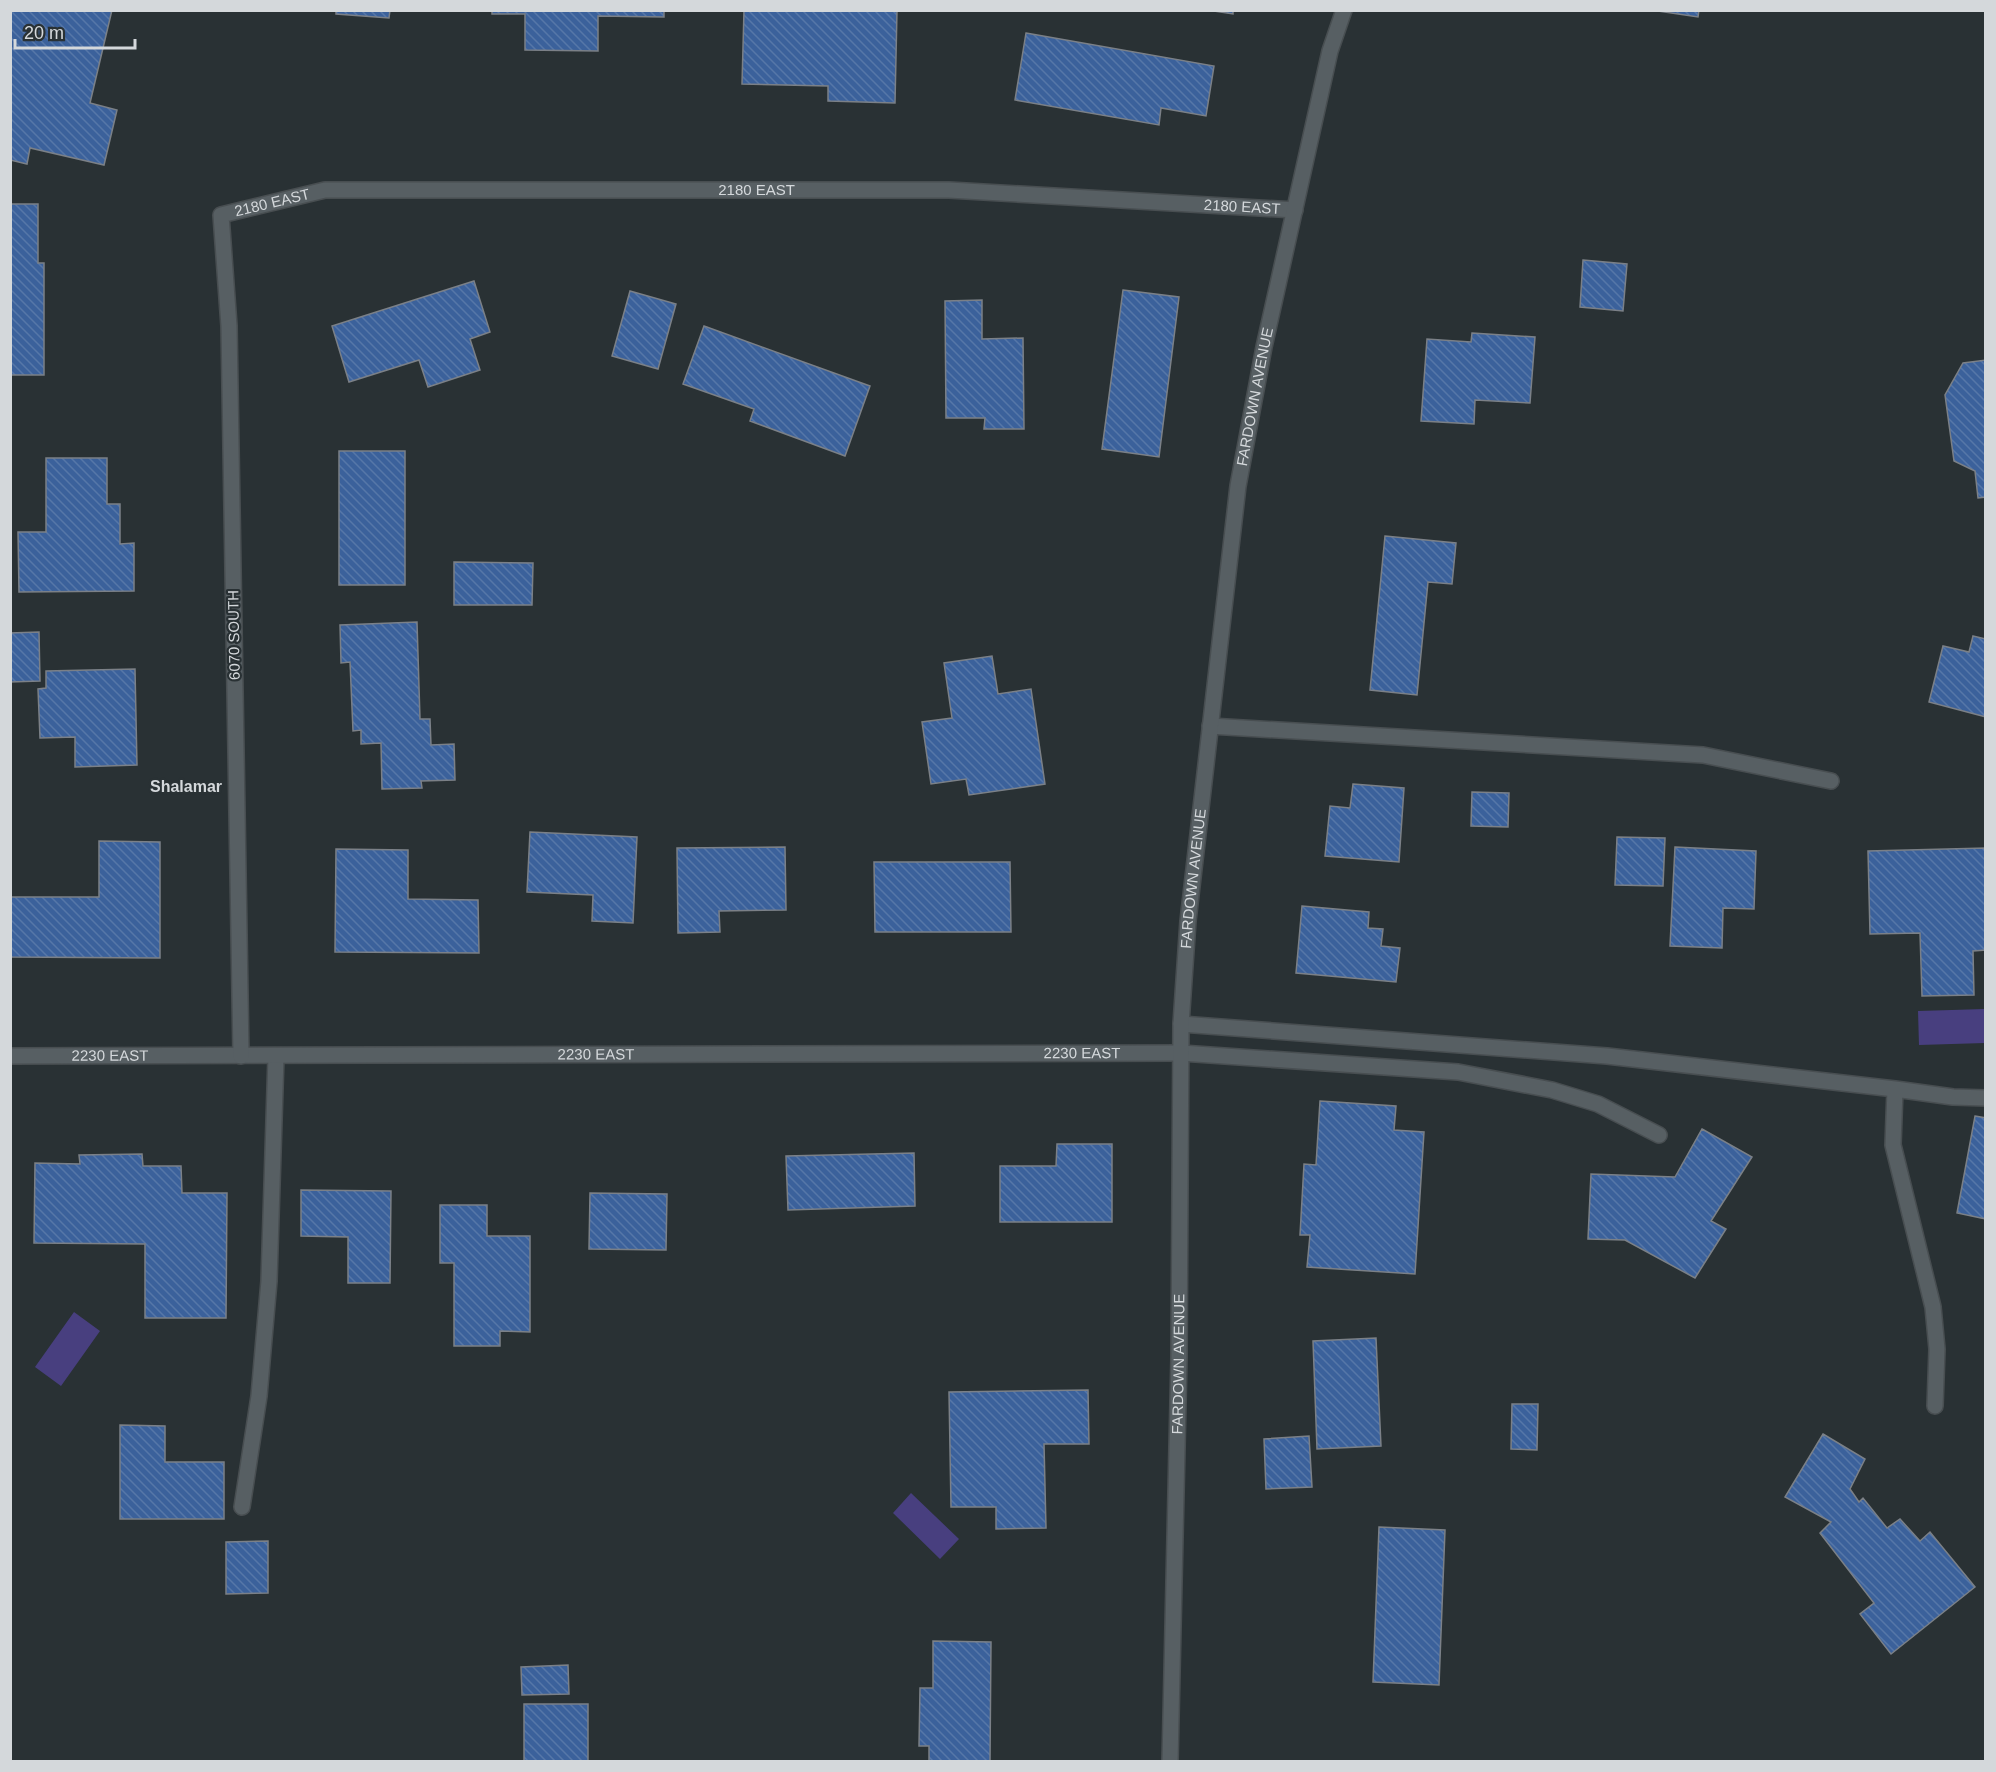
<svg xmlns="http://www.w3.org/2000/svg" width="1996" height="1772" font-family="Helvetica,sans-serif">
  <defs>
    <pattern id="building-back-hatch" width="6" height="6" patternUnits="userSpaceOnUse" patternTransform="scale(1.5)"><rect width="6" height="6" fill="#3b619b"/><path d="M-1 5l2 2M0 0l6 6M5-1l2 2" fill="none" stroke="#5677a8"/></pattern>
  </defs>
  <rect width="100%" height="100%" fill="#293134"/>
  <path fill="#483f7f" d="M1985,1009V1043L1919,1045L1918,1011Z
    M74,1312L100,1331L61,1386L35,1367Z
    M911,1493L959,1539L940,1559L893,1513Z"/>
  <path fill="url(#building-back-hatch)" stroke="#7b8087" stroke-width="1.5" d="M11,10H112L90,103L117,110L104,165L30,148L27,164L10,160Z
    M336,10H390L389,18L336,14Z
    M492,10H664V17L598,16V51L525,50V14H492Z
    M744,10L897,11L895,103L828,101V86L742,84Z
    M1207,10H1233V14Z
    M1651,10H1699L1698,17Z
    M1026,33L1214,66L1206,116L1161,108L1159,125L1015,100Z
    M10,204H38V263H44V375H10Z
    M1583,260L1627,264L1623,311L1580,307Z
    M474,281L490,332L470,339L480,370L428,387L419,360L349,382L332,326Z
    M1123,290L1179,297L1159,457L1102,449Z
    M630,291L676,304L658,369L612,356Z
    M982,300V339L1023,338L1024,429H984L985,418H946L945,301Z
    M704,326L870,386L845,456L750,421L754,409L683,384Z
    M1472,333L1535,337L1530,403L1475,400L1474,424L1421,421L1427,339L1471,342Z
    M1986,360V497L1978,498L1975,471L1954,461L1945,395L1963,363Z
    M339,451H405V585H339Z
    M46,458H107V504H120V544L134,543V591L19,592L18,532H46Z
    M1385,536L1456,543L1452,584L1428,582L1417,695L1370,690Z
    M454,562L533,563L532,605H454Z
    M417,622L420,719H430L431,745L454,744L455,780L421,781L422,788L382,789L381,743L361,744V730L353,731L350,662L341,663L340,625Z
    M39,632L40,681L10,682V633Z
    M1973,636L1986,639V717L1929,702L1943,646L1969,652Z
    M992,656L998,694L1031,689L1045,784L969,795L966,779L931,784L922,722L952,718L944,663Z
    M135,669L137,765L75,767V737L40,738L38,689L46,688V671Z
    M1353,784L1404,788L1399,862L1325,856L1330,806L1350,808Z
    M1472,792L1509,793L1508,827L1471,826Z
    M530,832L637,837L633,923L592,921L593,895L527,892Z
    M1617,837L1665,838L1663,886L1615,885Z
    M99,841L160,842V958L10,957V897H99Z
    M785,847L786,910L719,911L720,932L678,933L677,848Z
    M1675,847L1756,851L1754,909L1723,908L1722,948L1670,946Z
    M1986,848V950L1973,951L1974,995L1922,996L1920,933L1870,934L1868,851Z
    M336,849L408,850V899L478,900L479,953L335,952Z
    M874,862H1010L1011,932H875Z
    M1302,906L1369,912L1368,928L1383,929L1381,946L1400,948L1396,982L1296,973Z
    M1320,1101L1396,1106L1394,1130L1424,1132L1415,1274L1307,1267L1310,1235H1300L1304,1164L1316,1165Z
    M1975,1116L1986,1118V1219L1957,1213Z
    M1702,1129L1752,1157L1711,1221L1726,1229L1695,1278L1625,1240L1588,1239L1591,1174L1675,1177Z
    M1057,1144H1112V1222H1000V1166H1056Z
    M914,1153L915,1206L788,1210L786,1156Z
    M142,1154L143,1166H181L182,1193H227L226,1318H145V1244L34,1243L35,1163L80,1164L79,1155Z
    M301,1190L391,1191L390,1283H348V1237L301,1236Z
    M590,1193L667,1194L666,1250L589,1249Z
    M440,1205H487V1236H530V1332L500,1331V1346H454V1263H440Z
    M1376,1338L1381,1446L1317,1449L1313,1341Z
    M1088,1390L1089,1444H1044L1046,1528L996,1529V1507H951L949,1392Z
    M1512,1404H1538L1537,1450L1511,1449Z
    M120,1425L165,1426V1462H224V1519H120Z
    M1823,1434L1865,1459L1850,1489L1859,1502L1863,1498L1887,1528L1900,1519L1920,1541L1930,1532L1975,1587L1891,1654L1860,1614L1874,1603L1820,1533L1831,1522L1785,1497Z
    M1309,1436L1312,1487L1266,1489L1264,1439Z
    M1379,1527L1445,1530L1439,1685L1373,1682Z
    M268,1541V1593L226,1594V1542Z
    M933,1641L991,1642L990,1762H929V1746H919L920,1688H933Z
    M568,1665L569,1694L522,1695L521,1667Z
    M524,1704H588V1761L524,1762Z"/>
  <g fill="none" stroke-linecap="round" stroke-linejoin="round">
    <defs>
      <path id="lane" d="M1210,726L1703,755L1831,781
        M1181,1024L1607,1056L1895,1089
        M1181,1053L1458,1072L1552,1090L1598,1104L1659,1135
        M1935,1406L1937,1349L1933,1307L1893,1145L1895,1089L1953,1097L1986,1098
        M242,1507L259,1396L269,1281L276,1056"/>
      <g id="street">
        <path id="s1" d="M10,1056L1181,1053"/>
        <path id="s2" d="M241,1056L229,326L221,215L325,190H949L1295,210"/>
        <path id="s3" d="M1170,1762L1179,1357L1181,1024L1188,921L1238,486L1264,347L1330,51L1344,10"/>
      </g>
    </defs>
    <use href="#lane" stroke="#484e51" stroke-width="18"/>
    <use href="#street" stroke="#484e51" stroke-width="18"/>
    <use href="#lane" stroke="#575f63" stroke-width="15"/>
    <use href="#street" stroke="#575f63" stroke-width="15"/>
  </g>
  <g text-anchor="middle" stroke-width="4.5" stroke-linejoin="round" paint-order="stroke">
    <g font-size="15" fill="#d4d8db" stroke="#293134">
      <text dy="5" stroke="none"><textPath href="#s2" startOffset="1380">2180 EAST</textPath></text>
      <text dy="5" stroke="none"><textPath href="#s2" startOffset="894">2180 EAST</textPath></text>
      <text dy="5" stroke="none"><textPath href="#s2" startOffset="1866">2180 EAST</textPath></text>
      <text dy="5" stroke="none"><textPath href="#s3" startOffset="1370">FARDOWN AVENUE</textPath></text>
      <text transform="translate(234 635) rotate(-91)" y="5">6070 SOUTH</text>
      <text dy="5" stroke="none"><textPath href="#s3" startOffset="884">FARDOWN AVENUE</textPath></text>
      <text dy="5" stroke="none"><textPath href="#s1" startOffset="1072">2230 EAST</textPath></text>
      <text dy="5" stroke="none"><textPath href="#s1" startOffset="586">2230 EAST</textPath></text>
      <text dy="5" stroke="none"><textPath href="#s1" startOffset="100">2230 EAST</textPath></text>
      <text dy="5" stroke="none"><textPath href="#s3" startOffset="398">FARDOWN AVENUE</textPath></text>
    </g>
    <g font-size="16" font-weight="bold" fill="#d4d8db" stroke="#293134">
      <text x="186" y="792">Shalamar</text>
    </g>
  </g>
  <rect width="1996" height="1772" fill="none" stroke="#d4d8db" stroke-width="24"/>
  <path d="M15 39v9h120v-9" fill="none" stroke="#d4d8db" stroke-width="3"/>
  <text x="24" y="39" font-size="18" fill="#d4d8db" stroke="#293134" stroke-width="4.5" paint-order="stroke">20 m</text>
</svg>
